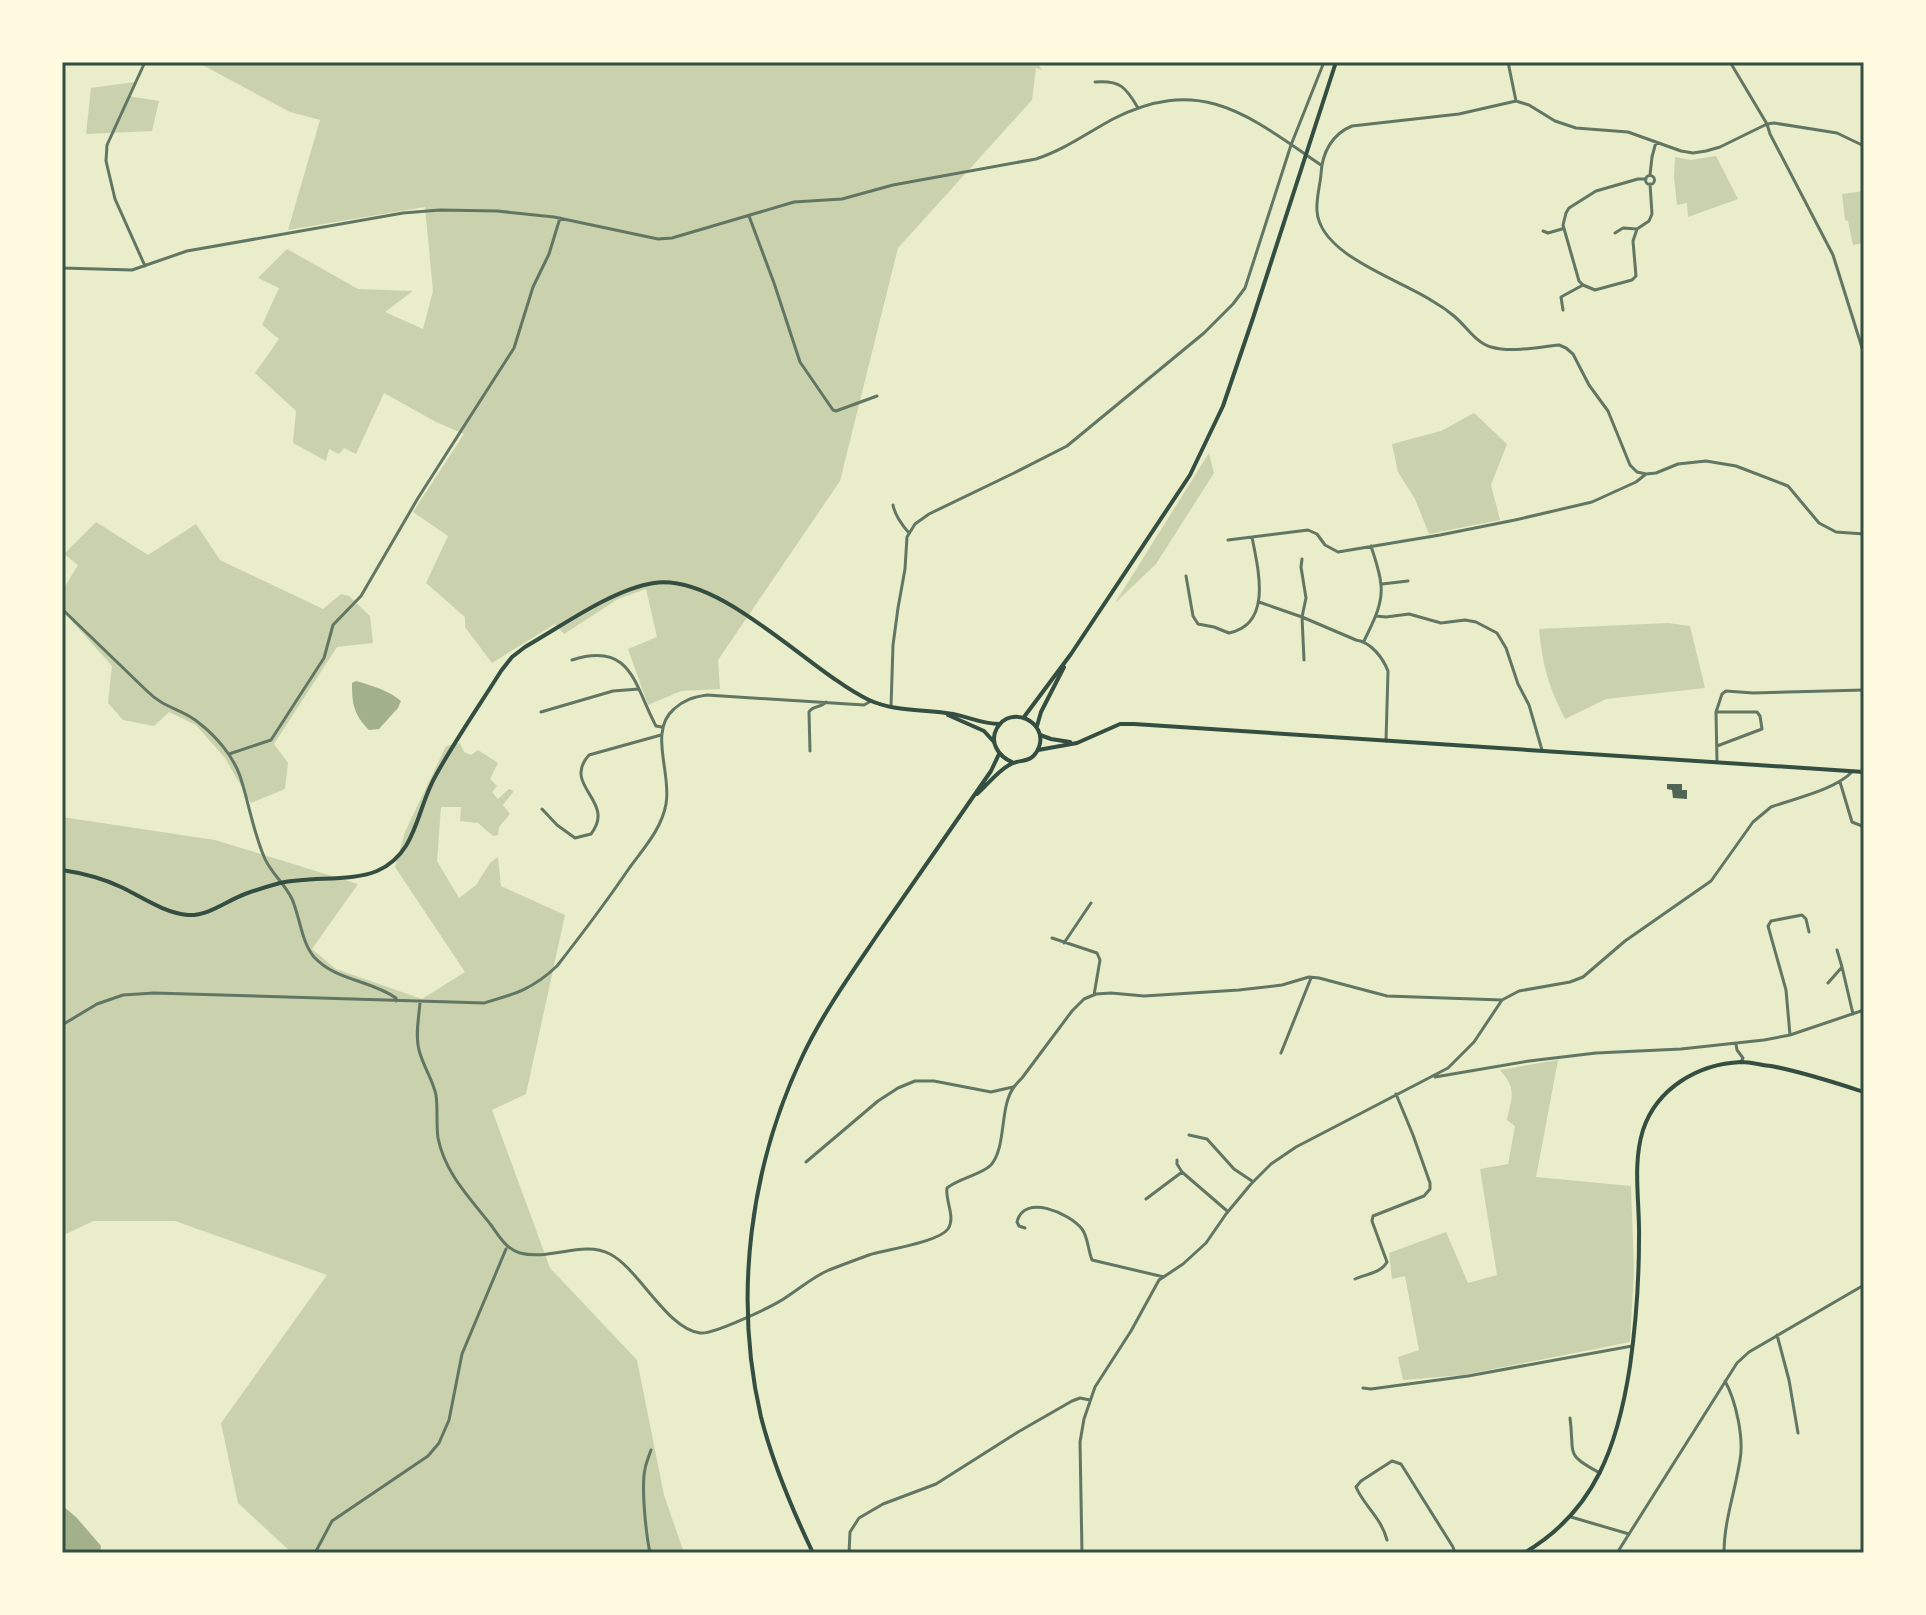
<svg xmlns="http://www.w3.org/2000/svg" width="1926" height="1615" font-family="'DejaVu Sans',sans-serif">
  <rect width="100%" height="100%" fill="#e9edc9"/>
  <path fill="#cad2ad" d="M197,62H1037L1042,70L1036,68L1032,100L898,248L840,481L718,660L720,689L681,691L648,705L628,649L657,637L646,589L618,599L564,634L555,624L492,663L465,627V617L426,583L448,536L413,512L464,434L436,422L384,393L356,454L344,448L339,454L329,449L326,461L293,443L296,411L255,373L279,339L262,325L279,288L258,278L287,249L358,289L413,291L385,312L423,329L433,291L425,207L288,230L320,120L290,112Z
    M135,82L128,96L159,101L152,131L86,134L91,88Z
    M1716,156L1738,199L1688,217L1687,203L1677,205L1674,177L1675,157L1691,160Z
    M1864,191V243L1853,245L1848,221L1845,220L1842,194Z
    M1474,413L1507,444L1491,485L1500,520L1429,534L1415,499L1398,472L1392,444L1441,431Z
    M1209,453L1214,473L1156,564L1115,603Z
    M96,522L148,555L196,524L220,560L323,609L341,594L349,596L370,616L373,643L337,647L274,744L288,763L285,789L251,803L225,758L196,725L169,712L154,726L123,720L108,703L112,666L62,610V591L78,565L64,554Z
    M1668,623L1690,626L1705,688L1606,699L1565,719C1548,685 1543,667 1539,629Z
    M460,743L464,752L471,755L478,750L498,763L490,779L497,786L492,792L498,799L509,789L514,791L503,805L510,814L499,827L498,835L493,836L478,823L460,821L461,807H441L437,861L459,898L476,885L490,863L498,857L501,886L565,915L526,1094L492,1110L550,1268L637,1360L664,1495L684,1553H292L238,1503L221,1423L327,1275L175,1221H93L62,1236V817L215,840L358,884L312,949L336,969L422,999L465,972L395,867L405,832L446,746Z
    M1558,1060L1536,1177L1631,1186L1634,1270L1630,1342L1463,1375L1403,1380L1398,1357L1419,1350L1405,1276L1392,1279L1389,1253L1446,1232L1468,1283L1497,1275L1480,1169L1508,1164L1515,1126L1507,1120C1512,1096 1517,1089 1500,1070Z"/>
  <path fill="#a3b18a" d="M356,681C373,686 388,690 401,701L398,708L379,729L369,730C354,715 352,704 352,683Z
    M62,1505L77,1518L101,1546L100,1553H62Z"/>
  <path fill="#4f6655" d="M1667,784H1682V790H1687V799L1673,798L1672,790L1667,789Z"/>
  <g fill="none" stroke-linecap="round" stroke-linejoin="round">
    <path stroke="#617663" stroke-width="3" d="M145,62L107,145L106,161L115,199L145,266
      M1508,62L1516,101L1529,105L1555,121L1576,128L1628,132L1681,151L1693,153L1706,151L1720,147L1767,124L1770,134L1833,255L1864,354
      M1095,82C1120,80 1126,87 1138,108
      M1516,101L1459,114L1352,126C1332,134 1322,153 1321,174C1320,186 1316,199 1317,211C1320,256 1402,280 1434,302C1441,306 1448,311 1454,316C1466,326 1476,343 1491,347C1512,353 1537,347 1559,345L1566,348L1573,354L1589,385L1608,411L1630,465L1637,472L1646,474
      M1650,175L1652,157L1656,142
      M1645.5 180a4.5 4.5 0 1 1 9 0a4.5 4.5 0 1 1-9 0Z
      M1646,179H1638L1596,191L1569,208L1566,213L1563,225L1579,281L1583,285L1595,290L1632,280L1636,276L1633,241L1637,229L1649,221L1652,214L1650,184
      M749,216L774,283L800,362L833,410L836,411L877,396
      M1543,231L1548,233L1562,229
      M1615,233L1623,228L1637,229
      M62,268L132,270L187,251L403,213L440,210L497,211L554,217L658,239L672,238L794,202L842,199L893,185L1036,159C1064,150 1087,133 1113,119C1202,74 1249,116 1321,165
      M1563,310L1561,297L1583,285
      M893,505C895,516 902,525 909,533
      M1228,540L1308,530L1317,534L1325,545L1338,552L1440,535L1515,520L1592,502L1636,482L1646,474L1656,473L1678,464L1706,461L1736,466L1788,486L1819,523L1836,532L1864,534
      M1302,559L1301,567L1306,598L1302,617L1356,640C1371,642 1383,658 1388,671L1386,741
      M1186,576L1193,616L1198,624L1214,627L1229,633C1273,624 1258,569 1252,537
      M1382,584L1408,581
      M1259,602L1302,617L1304,660
      M62,609L147,691C151,695 156,699 161,702C174,710 188,713 199,723C216,736 233,756 240,776C249,803 253,832 265,859C272,874 285,884 292,899C300,917 301,941 314,957C336,981 371,980 396,998V1001
      M1376,616L1386,617L1409,614L1441,623L1465,620L1476,622L1497,633L1506,648L1518,684L1529,705L1542,750
      M1364,641C1372,624 1383,605 1381,585C1380,572 1375,559 1371,546
      M572,660C632,641 634,685 656,726L662,727
      M891,707L893,645L898,608L905,569L907,537L915,524L929,514L1014,473L1067,446L1204,333L1233,304L1245,288L1291,145L1324,62
      M541,712L613,691L639,689
      M1716,712H1757L1760,716L1762,729L1717,746
      M810,751L809,712C813,705 821,708 826,702
      M229,754L271,740L324,658L333,625L361,596L418,498L514,348L533,287L549,254L560,218
      M1717,762L1716,712L1722,694L1726,691L1753,693L1864,690
      M1840,782L1852,822L1862,826
      M542,809L557,825L575,838L591,834C617,801 561,786 589,755L661,735
      M1052,938L1097,953L1100,960L1094,995
      M1064,943L1091,903
      M1837,950L1842,967
      M1828,983L1842,967L1853,1014
      M420,1002C419,1017 415,1035 419,1050C423,1066 433,1080 436,1095C438,1109 436,1124 438,1138C445,1173 469,1197 491,1225C499,1236 506,1249 520,1253C549,1261 583,1240 610,1254C639,1269 667,1329 700,1333C713,1335 776,1305 788,1296C802,1287 813,1277 829,1270C842,1265 855,1260 869,1255C885,1250 939,1242 948,1229C956,1217 945,1201 947,1188C959,1178 981,1175 991,1165C1007,1146 999,1107 1014,1087C1016,1084 1019,1081 1022,1078L1072,1011L1084,999L1096,994L1111,993L1144,996L1239,990L1282,985L1309,977L1319,978L1387,996L1502,1000
      M62,1025L97,1004L123,995L154,993L484,1003C515,994 533,989 557,966C582,934 607,901 630,867C644,848 662,828 666,804C672,774 648,731 674,709C684,700 693,697 707,695L864,705L871,701
      M1790,1035L1786,990L1768,926L1771,921L1802,915L1806,919L1809,932
      M1736,1044L1737,1050L1743,1058L1741,1062
      M1281,1053L1311,978
      M1435,1077L1529,1061L1596,1053L1681,1049L1764,1040L1790,1035L1864,1010
      M1189,1135L1207,1139L1234,1169L1252,1181
      M1177,1160V1164L1182,1172L1226,1210
      M806,1162L878,1101L898,1088L915,1081H934L991,1092L1013,1087
      M1146,1199L1182,1172
      M1025,1228L1019,1226L1017,1222C1024,1193 1069,1213 1082,1229C1088,1237 1088,1250 1092,1260L1164,1277
      M1355,1279C1366,1274 1381,1273 1387,1262L1372,1221L1373,1216L1424,1196L1430,1189V1183L1413,1135L1396,1094
      M1777,1335L1789,1380L1798,1433
      M1363,1388L1371,1389L1468,1376L1632,1346
      M1570,1418C1575,1455 1564,1454 1600,1473
      M1571,1517L1629,1534
      M1387,1540C1381,1517 1364,1506 1356,1487L1361,1481L1392,1461L1401,1464L1453,1547L1455,1553
      M315,1553L332,1521L428,1456L439,1443L449,1420L462,1354L506,1249
      M650,1553C646,1534 641,1487 645,1469C646,1463 649,1456 651,1450
      M720,1553H721
      M849,1553L850,1532L859,1518L883,1504L936,1484L1018,1432L1072,1401L1080,1398L1090,1400
      M1082,1553L1080,1442L1084,1419L1095,1387L1131,1331L1159,1280L1183,1264L1206,1243L1226,1214L1251,1184L1271,1164L1296,1147L1448,1068L1474,1042L1502,1000L1519,991L1570,982L1583,977L1625,941L1711,881L1753,822L1771,807C1796,798 1835,790 1853,771
      M1617,1553L1737,1363L1749,1352L1864,1285
      M1724,1553C1724,1521 1735,1492 1740,1460C1744,1438 1736,1401 1725,1381"/>
    <path stroke="#617663" stroke-width="3" d="M1730,62L1767,124L1774,123L1837,133L1864,146"/>
    <path stroke="#344e41" stroke-width="4" d="M948,715L984,731L994,742
      M1040,735L1051,739L1070,742
      M1038,750L1077,743L1120,724H1134L1864,772
      M62,870C82,873 102,878 121,887C142,897 164,913 188,915C209,916 226,901 245,894C256,890 269,886 280,883C311,876 350,882 377,871C418,853 416,809 436,775C456,739 479,706 501,671L512,657L525,647C562,626 613,589 654,583C721,573 810,672 869,700C895,712 925,709 953,714C969,717 982,724 1000,724
      M1524,1553C1596,1511 1618,1444 1630,1366C1636,1323 1639,1281 1639,1239C1640,1203 1632,1165 1643,1130C1657,1088 1698,1064 1741,1062C1751,1062 1761,1065 1771,1066C1803,1072 1833,1082 1864,1092"/>
    <path stroke="#344e41" stroke-width="4" d="M1024,717L1071,654L1190,475L1223,406L1253,318L1336,62
      M1037,726L1041,712L1064,667
      M977,794C987,785 997,772 1009,765C1020,758 1032,765 1039,747C1048,722 1011,704 997,728C989,742 998,756 1012,762
      M813,1553C792,1509 773,1464 761,1417C733,1296 750,1166 803,1055C824,1011 853,971 880,931C917,878 954,824 991,771L999,754"/>
  </g>
  <rect width="1926" height="1615" fill="none" stroke="#fefae0" stroke-width="128"/>
  <rect x="64" y="64" width="1798" height="1487" fill="none" stroke="#344e41" stroke-width="3"/>
</svg>
